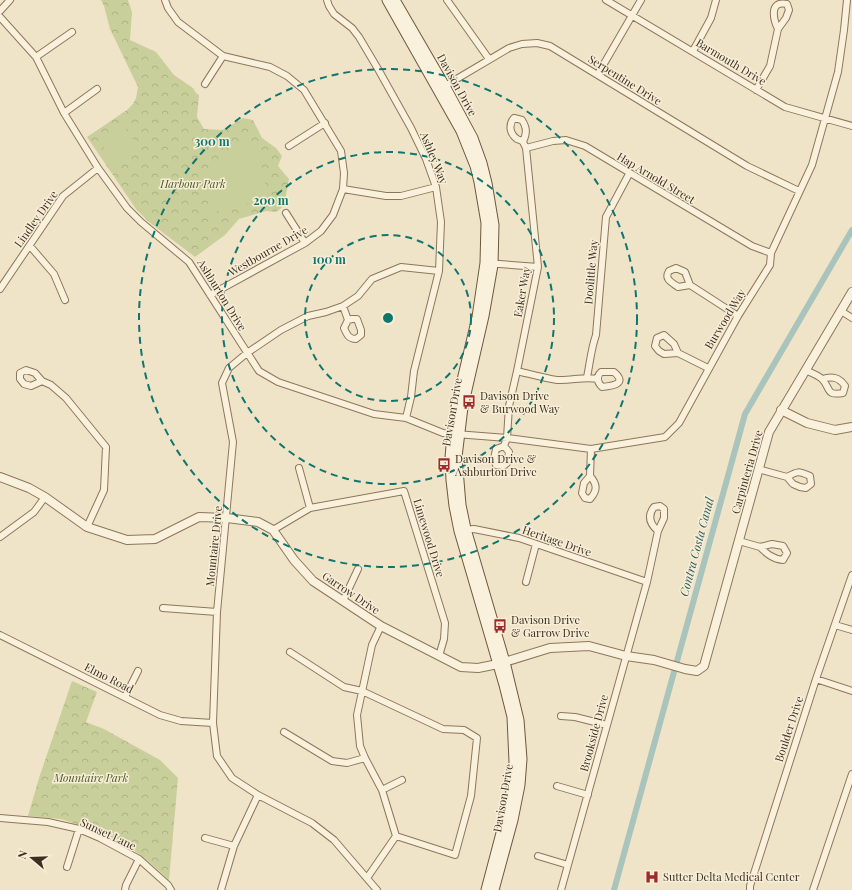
<svg xmlns="http://www.w3.org/2000/svg" width="852" height="890" font-family="'Playfair Display',serif">
  <defs>
    <pattern id="forest-crowns" width="20" height="18" patternUnits="userSpaceOnUse"><rect width="20" height="18" fill="#c9cf9b"/><path d="M2 6a3 3 0 1 1 6 0M12 15a3 3 0 1 1 6 0" fill="none" stroke="#aeb285"/></pattern>
  </defs>
  <rect width="100%" height="100%" fill="#f0e4c8"/>
  <path fill="url(#forest-crowns)" d="M101,0H128L132,12L130,40L156,52L174,75L193,88L196,93L199,95L197,117L204,129L223,130L243,118L253,120L262,138L276,148L282,156L278,166L289,179L284,206L276,212L266,211L239,219L225,235L195,257L149,222L136,209L87,137L127,110L133,104L136,98L138,87L110,29L104,6Z
    M72,681L97,692L86,722L104,729L160,760L178,778L169,880L148,861L128,846L94,830L61,819L28,816L39,778Z"/>
  <path fill="#c9cf9b" d="M122,123L139,148L115,164L98,139Z
    M257,144L268,195L266,198L211,213L207,199L208,185L214,168L224,155L239,145Z"/>
  <g fill="none" stroke-linecap="round" stroke-linejoin="round">
    <path stroke="#a9c4bc" stroke-width="6" d="M614,890L745,414L852,230"/>
    <defs>
      <path id="minor" d="M165,0L168,8L178,22L223,56L270,67L287,76L304,90L341,151L344,173L343,189L333,215L321,231L305,243L210,295
        M327,0L329,6L334,14L352,28L359,37L378,69L411,128L426,159L436,187L441,222L439,271L414,371L411,397L406,418
        M447,0L489,59
        M606,0L785,107L852,126
        M0,11L10,0
        M0,17L36,57L64,113L98,168L127,208L141,222L189,262L259,371L278,382L374,414L406,418L443,433L507,438L591,449L665,437L679,423L738,316L770,265L771,253L812,165L838,72L844,30L847,0
        M693,51L711,18L716,0
        M36,57L72,32
        M598,74L641,0
        M205,84L223,56
        M443,87L509,48L522,44L537,43L550,46L747,166L799,191
        M756,90L770,66L778,29L786,18L789,10L787,4C768,0 774,21 778,29
        M64,113L97,89
        M289,146L325,123
        M526,148L553,141L566,140L585,146L752,246L771,253
        M343,189L386,196H401L436,187
        M286,213L305,243
        M30,246L54,274L65,300
        M491,264H499L538,267
        M690,285L678,287C671,282 664,279 669,271L676,268L685,272L690,285L738,316
        M0,289L63,196L98,168
        M343,306L348,320L344,328C347,335 349,339 356,339L361,335V330L357,319H352L348,320
        M841,311L852,318
        M678,353L674,344L664,335L657,338L655,346L659,351L664,354L678,353L708,368
        M805,370C810,372 818,375 822,379C831,388 825,396 843,393L845,386C839,377 832,376 822,379
        M517,371C530,374 544,378 557,380C571,381 584,376 598,379
        M601,372H614C628,384 612,386 602,387C597,382 596,377 601,372Z
        M587,377C590,363 591,349 596,335L606,217L629,174
        M42,381L31,386L24,384L20,379V373L26,370L35,373L42,381L51,385L66,398L106,447L104,490L87,527
        M504,446L509,452L507,463L503,466L496,465L494,459L496,449L504,446L507,438L509,406L517,371L538,267L526,148C525,146 524,144 523,142C521,140 519,140 517,139C510,134 508,125 514,118L522,120C527,128 527,133 523,142
        M299,468L310,508
        M758,469L787,477L793,484L800,487L806,488L811,484L810,476C798,471 798,471 787,477
        M590,476C597,484 598,490 590,499L585,498L582,493L584,483L590,476L591,449
        M273,530L310,508L404,491L445,623L444,639L439,656
        M463,530L474,529L519,538L647,582
        M0,537L34,512L45,497
        M739,541L760,547L772,544L783,546L787,553L783,560C773,559 767,554 760,547
        M526,582L536,544
        M343,601L358,569
        M163,608L217,612
        M835,625L852,630
        M0,635L160,715L181,721L213,723
        M290,652L344,687L362,691L443,729L464,730L477,738L471,796L455,855L396,836
        M816,679L852,691
        M125,697L138,671
        M561,716L575,717L607,725
        M284,732L332,761L347,763L365,758
        M557,786L588,795
        M382,790L402,780
        M0,818L48,822L79,829L100,838L139,859L168,885L171,890
        M205,838L234,846
        M538,856L568,865
        M67,867L79,829
        M367,878L396,836L382,790L365,758L360,746L357,715L372,645L381,626
        M125,890L126,885L139,859
        M221,890L234,846L258,795
        M377,890L334,840L312,823L258,795L232,778L217,756L213,723L217,612L233,442L222,383L229,368L247,353L281,330L308,316L326,312L343,306L358,296L372,279L401,267L439,271
        M561,890L647,582L658,531L664,518V509L660,506L654,507C647,516 650,524 658,531
        M750,890V886L816,679L852,575
        M813,890L852,774"/>
      <path id="tertiary" d="M781,410L807,423L835,430L852,427
        M0,477L29,488L45,497L87,527L127,540L155,539L199,517L227,518L258,522L273,530L294,560L313,581L381,626L461,667L478,668L498,664L550,648L589,646L626,656L654,660L685,669L697,671L704,666L769,432L852,292"/>
      <path id="secondary" d="M387,0L461,131L475,166L479,182L486,223L485,263L477,317L457,401L452,433L450,458L451,480L454,506L459,531L504,685L512,717L514,762L510,799L486,890
        M395,0L445,86L473,138L482,163L487,183L494,225L493,265L484,316L463,407L457,457L461,505L466,529L505,662L519,720L522,759L520,785L513,820L494,890"/>
    </defs>
    <use href="#minor" stroke="#8d765c" stroke-width="8"/>
    <use href="#tertiary" stroke="#8d765c" stroke-width="10"/>
    <use href="#secondary" stroke="#6f573f" stroke-width="11"/>
    <use href="#minor" stroke="#faf1dc" stroke-width="6"/>
    <use href="#tertiary" stroke="#faf1dc" stroke-width="8"/>
    <use href="#secondary" stroke="#faf1dc" stroke-width="9"/>
  </g>
  <g fill="none" stroke="#0f766e" stroke-width="2" stroke-dasharray="7 5">
    <circle cx="388" cy="318" r="83"/>
    <circle cx="388" cy="318" r="166"/>
    <circle cx="388" cy="318" r="249"/>
  </g>
  <defs>
    <symbol id="bus-bare" viewBox="-9 -9 18 18"><path d="M-5-6H5V4H4V6H2V4H-2V6H-4V4H-5ZM-3.5-4V0h7V-4ZM-3.5 1.2v1.5H-2V1.2ZM2 1.2v1.5H3.5V1.2Z" fill="#9e2a2b" stroke="#f7eed8" stroke-width="2.5" paint-order="stroke"/></symbol>
    <symbol id="hospital-bare" viewBox="-9 -9 18 18"><path d="M-5-5h3v3.5h4V-5h3V5h-3V1.5h-4V5h-3Z" fill="#9e2a2b" stroke="#f7eed8" stroke-width="2.5" paint-order="stroke"/></symbol>
  </defs>
  <g fill-rule="evenodd">
    <use href="#bus-bare" x="459" y="392" width="20" height="20"/>
    <use href="#bus-bare" x="434" y="455" width="20" height="20"/>
    <use href="#bus-bare" x="490" y="616" width="20" height="20"/>
    <use href="#hospital-bare" x="642" y="867" width="20" height="20"/>
  </g>
  <g text-anchor="middle" stroke-width="3" stroke-linejoin="round" paint-order="stroke">
    <g font-size="11" fill="#3d2e20" stroke="#f7eed8">
      <text transform="translate(731 62) rotate(31)" y="4">Barmouth Drive</text>
      <text transform="translate(625 80) rotate(32)" y="4">Serpentine Drive</text>
      <text transform="translate(457 85) rotate(61)" y="4">Davison Drive</text>
      <text transform="translate(434 158) rotate(68)" y="4">Ashley Way</text>
      <text transform="translate(656 178) rotate(31)" y="4">Hap Arnold Street</text>
      <text transform="translate(36 219) rotate(-55)" y="4">Lindley Drive</text>
      <text transform="translate(268 251) rotate(-30)" y="4">Westbourne Drive</text>
      <text transform="translate(591 272) rotate(-85)" y="4">Doolittle Way</text>
      <text transform="translate(522 292) rotate(-80)" y="4">Eaker Way</text>
      <text transform="translate(222 295) rotate(58)" y="4">Ashburton Drive</text>
      <text transform="translate(725 319) rotate(-59)" y="4">Burwood Way</text>
      <text transform="translate(452 412) rotate(-80)" y="4">Davison Drive</text>
      <text transform="translate(747 472) rotate(-74)" y="4">Carpinteria Drive</text>
      <text transform="translate(429 538) rotate(73)" y="4">Limewood Drive</text>
      <text transform="translate(557 541) rotate(19)" y="4">Heritage Drive</text>
      <text transform="translate(214 546) rotate(-84)" y="4">Mountaire Drive</text>
      <text transform="translate(351 593) rotate(34)" y="4">Garrow Drive</text>
      <text transform="translate(109 678) rotate(27)" y="4">Elmo Road</text>
      <text transform="translate(789 729) rotate(-72)" y="4">Boulder Drive</text>
      <text transform="translate(594 733) rotate(-75)" y="4">Brookside Drive</text>
      <text transform="translate(503 798) rotate(-80)" y="4">Davison Drive</text>
      <text transform="translate(108 834) rotate(25)" y="4">Sunset Lane</text>
    </g>
    <g font-size="11" font-style="italic" fill="#4d5a26" stroke="#f7eed8">
      <text x="193" y="188">Harbour Park</text>
      <text x="91" y="782">Mountaire Park</text>
    </g>
    <g font-size="11" fill="#3d2e20" stroke="#f7eed8" text-anchor="start">
      <text x="480" y="400">Davison Drive<tspan x="480" dy="13">&amp; Burwood Way</tspan></text>
      <text x="455" y="463">Davison Drive &amp;<tspan x="455" dy="13">Ashburton Drive</tspan></text>
      <text x="511" y="624">Davison Drive<tspan x="511" dy="13">&amp; Garrow Drive</tspan></text>
      <text x="663" y="881">Sutter Delta Medical Center</text>
    </g>
    <g font-size="12" font-style="italic" fill="#2f5d5a" stroke="#f7eed8">
      <text transform="translate(697 547) rotate(-75)" y="4">Contra Costa Canal</text>
    </g>
  </g>
  <circle cx="388" cy="318" r="6" fill="#0f766e" stroke="#f7eed8" stroke-width="2"/>
  <g font-size="12" text-anchor="middle" font-weight="bold" fill="#0f766e" stroke="#f7eed8" stroke-width="3" stroke-linejoin="round" paint-order="stroke">
    <text x="212" y="146">300 m</text>
    <text x="271" y="205">200 m</text>
    <text x="329" y="264">100 m</text>
  </g>
  <g transform="translate(32 858) rotate(289)" stroke="#f7eed8" stroke-width="3" paint-order="stroke">
  <path d="M0-3L7 15L0 10L-7 15Z" fill="#3d2e20"/>
  <text y="-6" font-size="11" font-weight="bold" text-anchor="middle" fill="#3d2e20">N</text>
  </g>
</svg>
